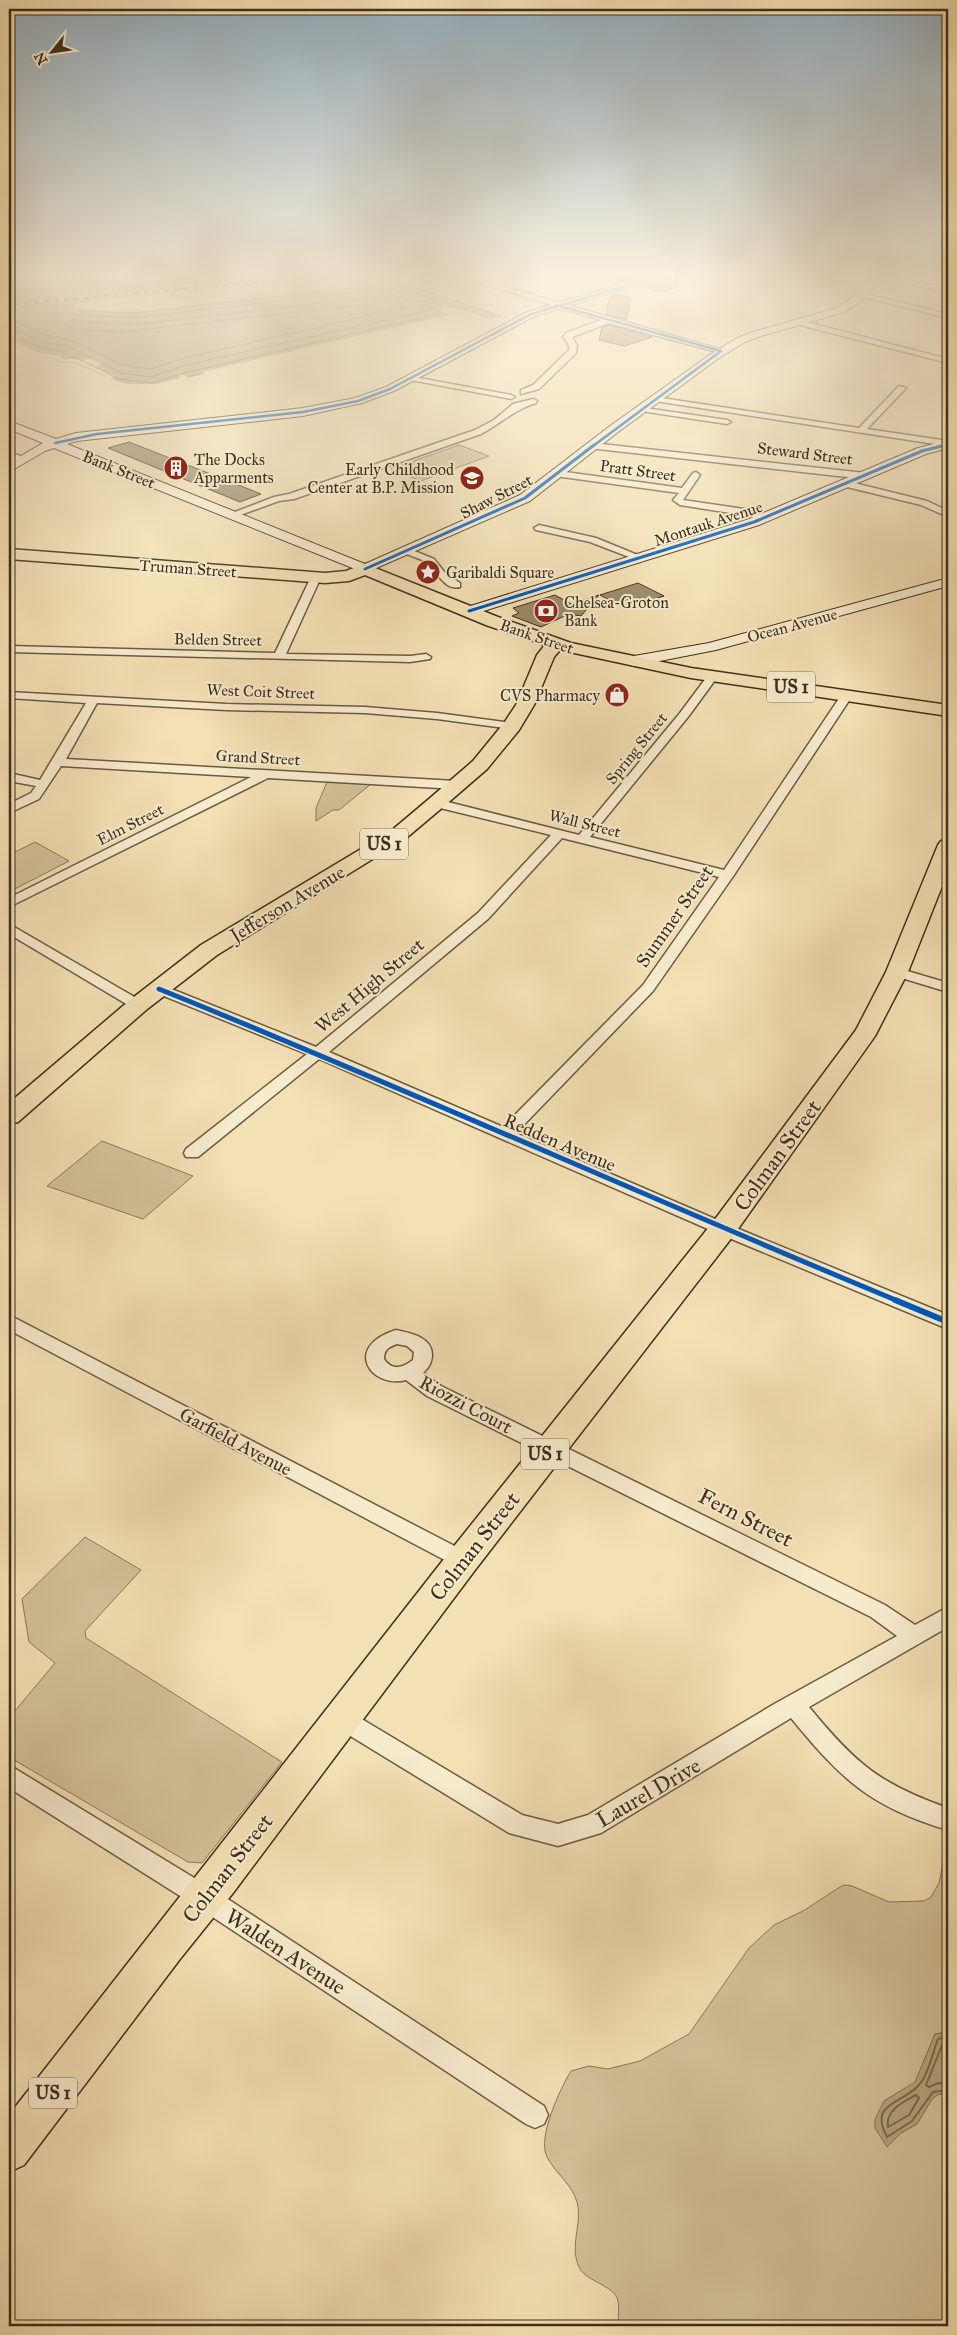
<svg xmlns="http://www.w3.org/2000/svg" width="957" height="2335" font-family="'IM FELL Great Primer',serif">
  <rect width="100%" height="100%" fill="#f3e0b4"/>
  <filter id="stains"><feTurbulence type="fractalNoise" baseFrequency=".004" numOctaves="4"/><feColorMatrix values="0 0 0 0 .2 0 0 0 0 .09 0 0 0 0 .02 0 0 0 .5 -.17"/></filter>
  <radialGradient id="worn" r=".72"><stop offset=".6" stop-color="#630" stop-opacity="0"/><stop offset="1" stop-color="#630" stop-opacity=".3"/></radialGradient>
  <path fill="#d4c29a" stroke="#89785b" d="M459,445L489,456L421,481L391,469Z
    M327,782L371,784L339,810H333L316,821V808Z
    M35,842L69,861L9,892V855Z
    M102,1141L193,1176L143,1219L47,1186Z
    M85,1537L141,1570L85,1631L86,1638L282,1762L202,1863L188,1862L9,1757V1718L55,1663L29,1642L22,1599Z
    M948,1822V2032L935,2034L915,2083L884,2101L875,2128L888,2146L901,2133L917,2124L932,2099L939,2094L948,2095V2326H618C619,2297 622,2295 595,2281C590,2278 584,2275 580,2269C568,2247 583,2224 577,2202C572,2184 555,2173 547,2157C537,2138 560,2089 571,2071L589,2066L608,2069L640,2061L689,2034L749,1948L774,1925L803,1911L843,1885L852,1886L889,1902L924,1901L931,1897L939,1883L948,1841Z"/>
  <path fill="#b5a480" stroke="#857558" d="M9,273H178L185,276L189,281L173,291L73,306L77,310L131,313L390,283L414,287L502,316C478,322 471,302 444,309L456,315L188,377L178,381L142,388L101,380L106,376L74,362H61L63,357L61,356L41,353L9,339Z
    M948,2032V2095L939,2094L932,2099L917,2124L901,2133L887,2147L875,2128V2119L884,2101L915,2082L935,2034Z"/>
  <path fill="#f3e0b4" d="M186,287L180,290L163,294L74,307L73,305L88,302L157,293L73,300L71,297Z
    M448,308L458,313V317L216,373L206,374L202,372L449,315L440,310Z
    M9,339L41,353L61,356L63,359H95L103,363L95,367L116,376L111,379L127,384H156L181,378L177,375L181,374L188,377L180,383L152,390L118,386L100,382L99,380L106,376L74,362H59V358L36,354L9,342Z"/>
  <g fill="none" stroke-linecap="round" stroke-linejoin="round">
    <path stroke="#7a6a4e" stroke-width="1" d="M9,321L17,322L46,335L68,339L122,365L151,369L185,358L406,307L404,304L390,302L121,332L75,329L67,326L56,313L57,298L68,287L165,273
      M9,328L44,342L67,346L121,373L151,377L186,365L413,314L435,307L433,304L390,295L132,325L74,321C66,317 62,310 64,301L71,294L161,282L172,279L173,273
      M9,335L42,348L64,352L69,357L77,358L119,379L152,383L188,372L439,314L443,303L441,300L390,288L132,318L76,315L69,308L70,303L74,300L172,286L181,281L180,273"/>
    <path stroke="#7a6a4e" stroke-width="2" d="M948,2037L938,2039C932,2054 929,2074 918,2086C900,2105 869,2103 887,2137L912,2121L933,2092L948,2090
      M948,2043L942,2045L926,2085L929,2087L938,2083L948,2084
      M916,2095L919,2098L909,2115L888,2127C885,2110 903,2102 916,2095Z"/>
  </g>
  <path fill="#9c8b6b" stroke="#3e2f1c" d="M611,273H653L624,281L610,277Z
    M676,275L678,287L661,292L640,286Z
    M617,295L631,298L626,320L606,314L610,297Z
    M609,325L632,331L652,337L624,346L599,340L602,328Z
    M129,442L203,471L261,494L240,502L108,448Z
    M638,583L664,596L626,609L600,595Z
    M555,595L571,604L599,595L581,616L569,614L541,627L512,616L519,613L513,608Z"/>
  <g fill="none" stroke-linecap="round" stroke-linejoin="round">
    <defs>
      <path id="street" d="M447,273H458L725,351L721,353L609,323L572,337L577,345L576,353L539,389L521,394V390L533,385L569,350V345L563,337L566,333L601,320Z
        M873,276L948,287V291L871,279Z
        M862,293L948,314V318L860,296V294Z
        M799,320L948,359V363L796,324V320Z
        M408,376L511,395L515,397L511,399L411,380H408Z
        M899,386L906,388L867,429L948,441V446L655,401L651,399L655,397L859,428Z
        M533,399L537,401L536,403C515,409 500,424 481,434L294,499L279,501L232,518L227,515L274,497L289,494L475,430L494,420L513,404Z
        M638,407L727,420L731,422L727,424L641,411L637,409Z
        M592,443L865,473L869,476L865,479L589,448V444Z
        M9,452L24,457L25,459L21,462L9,458Z
        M558,471L682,488L693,473L696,472L700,475L683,500L744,509L771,518L766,521L743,515L680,505L673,500L679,493L555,476L554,474Z
        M846,481L927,501L948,511V517L921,505L843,486L842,484Z
        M539,525L596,538L645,558L643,560H637L590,542L536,530L534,528Z
        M407,548L434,559L445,573L460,583V587C443,591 437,569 426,562C419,558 411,556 404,553V549Z
        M316,574L321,577L286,654L410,656L426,654L431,657L430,659L410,662L9,652V646L275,653L311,577Z
        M713,673L718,676L688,717L590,837L724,870L842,694L846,693L852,696L734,875L653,991L516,1133L729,1225L948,1315V1329L717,1233L319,1059L198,1157H186L184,1153L186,1149L307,1054L154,992L152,989L154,986H164L316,1047L478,913L551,835L432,806L430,803L432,800L436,799L579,835L680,713L709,674ZM562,838L719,877L643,985L503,1127L329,1052L488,919Z
        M9,692L226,704L365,707L437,713L512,723L518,726L512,729L437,719L365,713L226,710L97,703L66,759L456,781L462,785L456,789L268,778L9,907V898L251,777L61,766L39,799L9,813V804L31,793L36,786L9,781V773L40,780L86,703L9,698Z
        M9,924L143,1002L145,1005L143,1008H133L9,934Z
        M897,968L948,983V992L892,975L890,972L892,969Z
        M9,1315L470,1554L473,1560L470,1566L463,1569L456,1566L9,1330Z
        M396,1330C410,1333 433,1337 432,1356C431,1364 429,1367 423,1373L441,1386L885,1605L915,1625L948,1607V1627L809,1707C855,1763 879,1784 948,1808V1830C870,1807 841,1779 791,1718L601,1833L558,1846L509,1833L334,1726L331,1719L334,1712L342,1709L350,1712L522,1815L558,1824L588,1815L776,1703L897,1636L871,1617L427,1396L406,1380C371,1389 342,1347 396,1330ZM397,1344L407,1346L414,1352L413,1360C403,1368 392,1371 384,1359C384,1349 389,1347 397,1344Z
        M9,1765L214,1890L544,2106L548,2115L544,2124L535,2128L526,2124L196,1906L9,1788Z"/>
      <path id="secondary" d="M660,273H676L535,316L394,391L362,403L303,416L77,441L67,444L365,564L520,495L610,426L711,354L737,338L753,332L837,308L862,290L870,273H880L870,294L845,312L761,336L745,342L719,358L618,432L530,501L365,573L54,448L45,451L9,472V463L43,443L9,429V421L56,439L76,433L303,408L355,398L386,387L527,312Z
        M948,440V448L926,454L759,525L474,614H464L461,611L464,608L749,519L918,448Z
        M948,578V586L716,650L634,666L628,664L626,661L628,658L634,656L709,643Z"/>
      <path id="primary" d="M9,549L325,573L346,571L365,564L498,617L571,643L691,668L948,705V716L691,678L560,650L554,657L534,705L519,730L487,769L443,807L405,839L217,955L146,1010L18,1122L9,1124V1103L130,1000L201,945L391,831L429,799L473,761L504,723L516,705L537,655L545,645L486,625L365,575L349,581L325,583L9,559Z
        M948,839V871L908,972L875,1036L733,1236L475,1570L233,1893L180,1959L24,2165L9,2172V2115L451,1550L713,1222L856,1030L886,972L938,845L941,841Z"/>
    </defs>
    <use href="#street" stroke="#6b5b42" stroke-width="3"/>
    <use href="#secondary" stroke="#3e2f1c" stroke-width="2"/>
    <use href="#primary" stroke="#3e2f1c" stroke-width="3"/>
    <use href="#street" fill="#f7ebce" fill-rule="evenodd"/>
    <use href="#secondary" fill="#f7ebce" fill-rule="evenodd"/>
    <use href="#primary" fill="#f3e0b4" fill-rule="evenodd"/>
    <defs>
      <path id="rail" d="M9,305L362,273"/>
    </defs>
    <use href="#rail" stroke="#3e2f1c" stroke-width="2.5"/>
    <use href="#rail" stroke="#f7ebce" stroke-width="2" stroke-dasharray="5" stroke-linecap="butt"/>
    <defs>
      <path id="cycleway-far3" d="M556,305L721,351
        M55,443L97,434L303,412L358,401L390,389L531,314L671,273
        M593,446L721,351
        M941,446L948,444"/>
      <path id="cycleway-far2" d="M365,569L525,498L594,445
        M469,611L754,522L922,451L946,445"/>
      <path id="cycleway-far1" d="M159,989C407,1089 651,1199 898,1301"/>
      <path id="cycleway" d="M895,1300L948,1322"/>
    </defs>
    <use href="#cycleway-far3" stroke="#f7ebce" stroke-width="4"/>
    <use href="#cycleway-far2" stroke="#f7ebce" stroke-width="5"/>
    <use href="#cycleway-far1" stroke="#f7ebce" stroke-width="8"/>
    <use href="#cycleway" stroke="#f7ebce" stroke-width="9"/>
    <use href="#cycleway-far3" stroke="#0057b8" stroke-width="2.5"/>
    <use href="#cycleway-far2" stroke="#0057b8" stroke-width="3"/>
    <use href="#cycleway-far1" stroke="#0057b8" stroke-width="5"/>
    <use href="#cycleway" stroke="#0057b8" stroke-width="6"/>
  </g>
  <linearGradient id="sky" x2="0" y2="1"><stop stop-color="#93aebe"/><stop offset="0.46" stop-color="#faf1dd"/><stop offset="1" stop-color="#faf1dd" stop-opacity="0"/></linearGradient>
  <rect width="957" height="600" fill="url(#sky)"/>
  <defs>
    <symbol id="building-disc" viewBox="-11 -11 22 22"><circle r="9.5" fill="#8f2418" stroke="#f7ebce"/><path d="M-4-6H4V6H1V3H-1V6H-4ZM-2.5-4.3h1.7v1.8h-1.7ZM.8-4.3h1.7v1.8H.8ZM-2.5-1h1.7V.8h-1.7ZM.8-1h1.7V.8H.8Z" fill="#fff"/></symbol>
    <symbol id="school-disc" viewBox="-11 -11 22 22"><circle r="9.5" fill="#8f2418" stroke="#f7ebce"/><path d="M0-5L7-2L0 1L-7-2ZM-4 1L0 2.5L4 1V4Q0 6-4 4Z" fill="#fff"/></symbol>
    <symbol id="sight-disc" viewBox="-11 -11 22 22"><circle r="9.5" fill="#8f2418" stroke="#f7ebce"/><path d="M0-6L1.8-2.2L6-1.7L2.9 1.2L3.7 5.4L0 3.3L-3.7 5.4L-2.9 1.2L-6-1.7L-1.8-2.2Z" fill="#fff"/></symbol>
    <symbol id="bank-disc" viewBox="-11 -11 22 22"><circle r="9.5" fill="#8f2418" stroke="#f7ebce"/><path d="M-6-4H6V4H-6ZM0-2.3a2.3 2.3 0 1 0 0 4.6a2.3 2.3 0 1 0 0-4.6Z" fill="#fff"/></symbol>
    <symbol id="shop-disc" viewBox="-11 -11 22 22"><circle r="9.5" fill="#8f2418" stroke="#f7ebce"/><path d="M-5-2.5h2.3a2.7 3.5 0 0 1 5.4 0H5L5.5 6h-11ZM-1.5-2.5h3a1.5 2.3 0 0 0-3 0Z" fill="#fff"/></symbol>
  </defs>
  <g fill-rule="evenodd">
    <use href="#building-disc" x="162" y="454" width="28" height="28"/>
    <use href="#school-disc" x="458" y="464" width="28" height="28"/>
    <use href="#sight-disc" x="414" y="558" width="28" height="28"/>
    <use href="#bank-disc" x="532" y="597" width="28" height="28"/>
    <use href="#shop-disc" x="603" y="681" width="28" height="28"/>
  </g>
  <g text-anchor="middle" stroke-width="4" stroke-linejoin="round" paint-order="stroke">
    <g font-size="16" fill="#3e2f1c" stroke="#f7ebce">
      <text transform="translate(805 453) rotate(7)" y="6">Steward Street</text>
      <text transform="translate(119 469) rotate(22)" y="6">Bank Street</text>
      <text transform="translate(638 470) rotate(8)" y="6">Pratt Street</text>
      <text transform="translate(496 496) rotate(-27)" y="6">Shaw Street</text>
      <text transform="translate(708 523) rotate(-18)" y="6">Montauk Avenue</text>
      <text transform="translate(188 568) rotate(4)" y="6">Truman Street</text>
      <text transform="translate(792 625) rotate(-15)" y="6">Ocean Avenue</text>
      <text transform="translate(537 636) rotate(19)" y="6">Bank Street</text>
      <text transform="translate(218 639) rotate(1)" y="6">Belden Street</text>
      <text transform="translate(261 691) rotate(2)" y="6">West Coit Street</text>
      <text transform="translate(636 748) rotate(-51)" y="6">Spring Street</text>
      <text transform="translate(258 757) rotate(3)" y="6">Grand Street</text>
      <text transform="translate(585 823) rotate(14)" y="6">Wall Street</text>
      <text transform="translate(130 824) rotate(-27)" y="6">Elm Street</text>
    </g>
    <g font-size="16" fill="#3e2f1c" stroke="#f7ebce" text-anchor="start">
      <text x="194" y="465">The Docks<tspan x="194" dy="18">Apparments</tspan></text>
      <text x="454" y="475" text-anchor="end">Early Childhood<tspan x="454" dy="18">Center at B.P. Mission</tspan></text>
      <text x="446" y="578">Garibaldi Square</text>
      <text x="564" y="608">Chelsea-Groton<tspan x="564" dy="18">Bank</tspan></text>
      <text x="600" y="701" text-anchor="end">CVS Pharmacy</text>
    </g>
    <g fill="#f7ebce" stroke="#766751" stroke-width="1">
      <rect x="767" y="671.5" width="48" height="31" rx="4"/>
      <rect x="360" y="828.5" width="48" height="31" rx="4"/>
      <rect x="521" y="1438.5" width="48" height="31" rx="4"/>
      <rect x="29" y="2077.5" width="48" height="31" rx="4"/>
    </g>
    <g font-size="18" font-weight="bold" fill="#3e2f1c">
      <text x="791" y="693">US 1</text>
      <text x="384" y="850">US 1</text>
      <text x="545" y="1460">US 1</text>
      <text x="53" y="2099">US 1</text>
    </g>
    <g font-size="19" fill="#3e2f1c" stroke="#f7ebce">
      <text transform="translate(287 903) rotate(-31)" y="7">Jefferson Avenue</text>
      <text transform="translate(674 916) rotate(-55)" y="7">Summer Street</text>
      <text transform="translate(369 985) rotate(-40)" y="7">West High Street</text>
      <text transform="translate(560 1142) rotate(23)" y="7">Redden Avenue</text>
      <text transform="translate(466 1404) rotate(28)" y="7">Riozzi Court</text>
      <text transform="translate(236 1441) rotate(28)" y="7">Garfield Avenue</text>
    </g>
    <g font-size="22" fill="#3e2f1c" stroke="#f7ebce">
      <text transform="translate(777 1155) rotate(-54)" y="8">Colman Street</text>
      <text transform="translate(746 1517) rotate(27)" y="8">Fern Street</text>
      <text transform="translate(474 1546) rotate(-52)" y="8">Colman Street</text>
      <text transform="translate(648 1792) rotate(-30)" y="8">Laurel Drive</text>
      <text transform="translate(227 1868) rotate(-52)" y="8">Colman Street</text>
      <text transform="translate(286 1951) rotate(33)" y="8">Walden Avenue</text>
    </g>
  </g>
  <rect width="957" height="2335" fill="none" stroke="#f3e0b4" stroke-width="30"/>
  <rect x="10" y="10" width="937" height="2315" fill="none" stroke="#3e2f1c" stroke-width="2.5"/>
  <rect x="15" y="15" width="927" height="2305" fill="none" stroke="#3e2f1c"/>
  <g transform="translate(52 52) rotate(240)" stroke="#f7ebce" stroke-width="4" paint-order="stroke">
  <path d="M0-4L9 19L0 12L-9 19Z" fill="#3e2f1c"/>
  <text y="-8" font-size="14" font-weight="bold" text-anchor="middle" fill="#3e2f1c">N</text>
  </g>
  <rect width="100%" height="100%" filter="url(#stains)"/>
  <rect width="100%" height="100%" fill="url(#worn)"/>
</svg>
